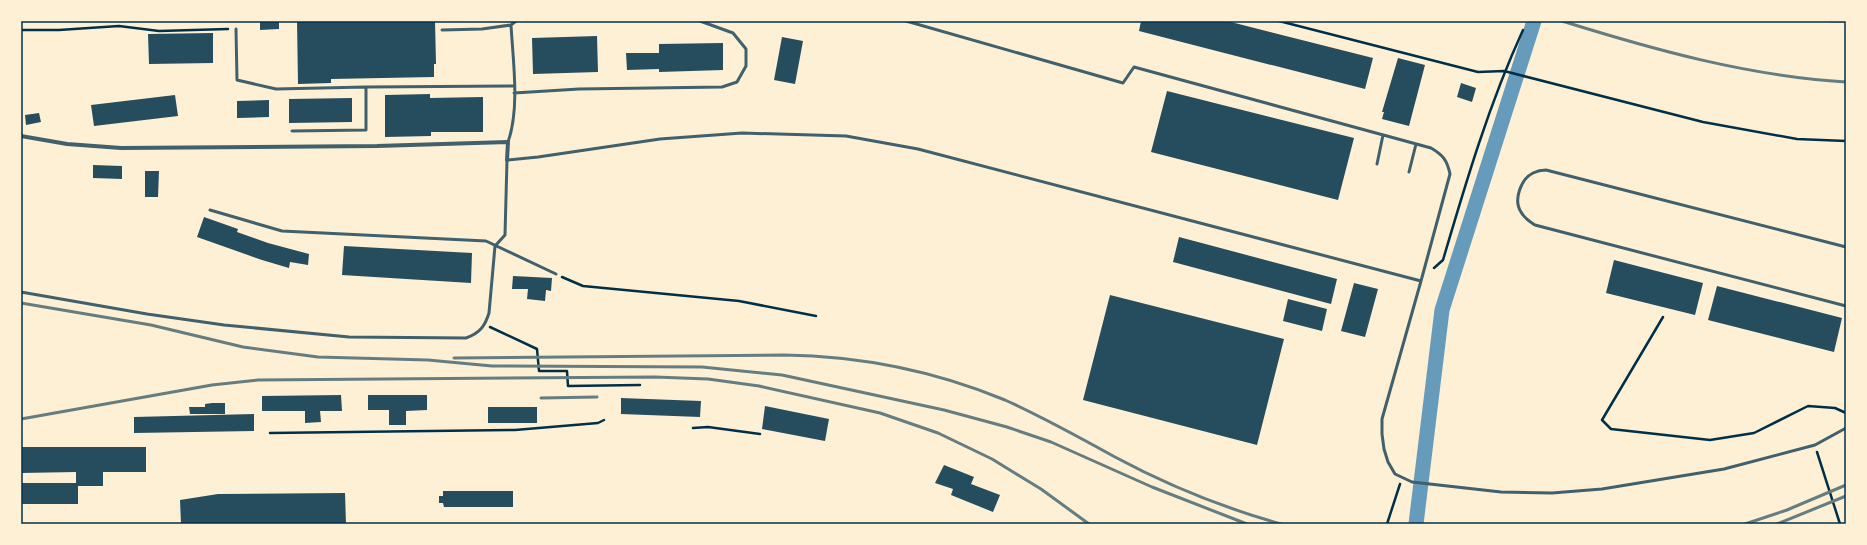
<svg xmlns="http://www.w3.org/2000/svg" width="1867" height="545" font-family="'Roboto Serif',serif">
  <rect width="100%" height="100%" fill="#fdf0d5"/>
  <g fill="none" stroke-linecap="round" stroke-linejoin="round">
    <path stroke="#669bbc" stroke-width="15" d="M1416,524L1442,310L1534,21"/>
  </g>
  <path fill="#264d5e" d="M260,21H279V29L260,30Z
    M297,21H435L436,64H434V77L331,79V83L298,84Z
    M1141,21H1227L1373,58L1365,89L1139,31Z
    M213,33V63L149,64L148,34Z
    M597,36L598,72L533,74L532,38Z
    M782,37L803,41L795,84L774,80Z
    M723,43V70L659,72V69L627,70L626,53H659V44Z
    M1398,58L1425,65L1409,126L1382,119L1384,112H1382Z
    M1461,83L1476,88L1472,102L1457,97Z
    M1167,91L1354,138L1338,200L1151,152Z
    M430,94V98L483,97V132H431V136L385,137V95Z
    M175,95L178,116L94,126L91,105Z
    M352,98V122L289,123V99Z
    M269,100V117L237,118V101Z
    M39,113L41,122L26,125L25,115Z
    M93,165L122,166V179L93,178Z
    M145,171H159L158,197H145Z
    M204,217L238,229L237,232L268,243L309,254L308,265L290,262L289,268L262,260L197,237Z
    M1179,237L1337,279L1331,304L1173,262Z
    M344,246L472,253L471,283L342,275Z
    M1614,260L1703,283L1695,315L1606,293Z
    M513,276L552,278L551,291L546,290L545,301L527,299L528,289H512Z
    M1354,283L1378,289L1365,337L1341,331Z
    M1717,286L1842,318L1834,352L1708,320Z
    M1110,295L1284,339L1257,445L1083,400Z
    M1288,299L1327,309L1322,331L1283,321Z
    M341,395L342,411H320L321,422L305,423V411H262V396Z
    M368,395H427V410L406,411V425H389V410H368Z
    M621,398L701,401L700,417L621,414Z
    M212,403H225V414H190L189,407H205V404Z
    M765,406L829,419L825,441L762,429Z
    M488,407H537V423H488Z
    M254,414V431L134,433V417Z
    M21,447H146V472H103V486H78V504H21V483H76V472L21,473Z
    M944,465L974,477L971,484L1000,495L993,512L951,495L953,489L935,483Z
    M443,491H513V507H444L443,503H439V496H443Z
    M345,493L346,524H181L180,500L218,494Z"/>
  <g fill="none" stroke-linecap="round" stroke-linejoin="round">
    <path stroke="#003049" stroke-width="2.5" d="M1279,21L1478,72L1504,71L1703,122L1797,139L1846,141
      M1830,21H1846
      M21,30H59L119,26L159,31L228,29
      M1434,268L1443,260C1466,182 1489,104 1523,30
      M562,277L583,286L739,301L816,316
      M1663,317L1602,420L1611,429L1710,440L1754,433L1808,406L1835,408L1846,413
      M490,327L537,349L539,371H567L568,386L640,385
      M693,428L708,427L760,434
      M270,433L515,430L598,423L604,420
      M1817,452L1840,524
      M1387,524L1400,484"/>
    <path stroke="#3f606c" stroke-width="3" d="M906,21L1123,83L1134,67L1431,148C1443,155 1447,160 1450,174L1421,281
      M236,29L237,80L276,89L366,87
      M442,30L482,29L511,25
      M514,93L579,89L722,87L737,82L746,66V49L733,33L700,21
      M292,131L366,130V87L514,86
      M508,142C520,108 513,61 511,25L516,21
      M1377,164L1383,135
      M1409,172L1416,144
      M210,210L282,231L486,241L556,274
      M1846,247L1546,170C1541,170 1537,171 1533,173C1521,179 1513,200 1521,212C1524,218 1529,221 1535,225L1846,306
      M21,292L147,314L224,325L349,337L466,338C480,333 485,326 489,313L495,246L505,235L507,160L538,157L660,139L742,133L846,136L918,149L1421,281L1382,419V434L1384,449L1388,462L1395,474L1412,482L1501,492L1552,493L1602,489L1724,469L1815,445L1846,428"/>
    <path stroke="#3f606c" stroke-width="4" d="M21,136L67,144L121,148L377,146L508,142L507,160"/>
    <path stroke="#657d81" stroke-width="3" d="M1562,21C1655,50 1748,76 1846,82
      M21,303L151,325L243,347L318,357L428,360L492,366L702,367L782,375L944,410L1007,427L1051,442L1152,487L1247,524
      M454,358L784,355C859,356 935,371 1005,400C1043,417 1079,437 1115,457C1167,485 1224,508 1281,524
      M541,398L597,397
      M21,419L212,385L258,380L655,377L708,379L759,386L880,413L938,433L992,459L1041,489L1089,524
      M1745,524L1787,510L1846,485
      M1777,524L1846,496"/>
  </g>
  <rect width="1867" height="545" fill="none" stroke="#fdf0d5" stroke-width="44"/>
  <rect x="22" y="22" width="1823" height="501" fill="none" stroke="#003049" stroke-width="1.5"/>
</svg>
